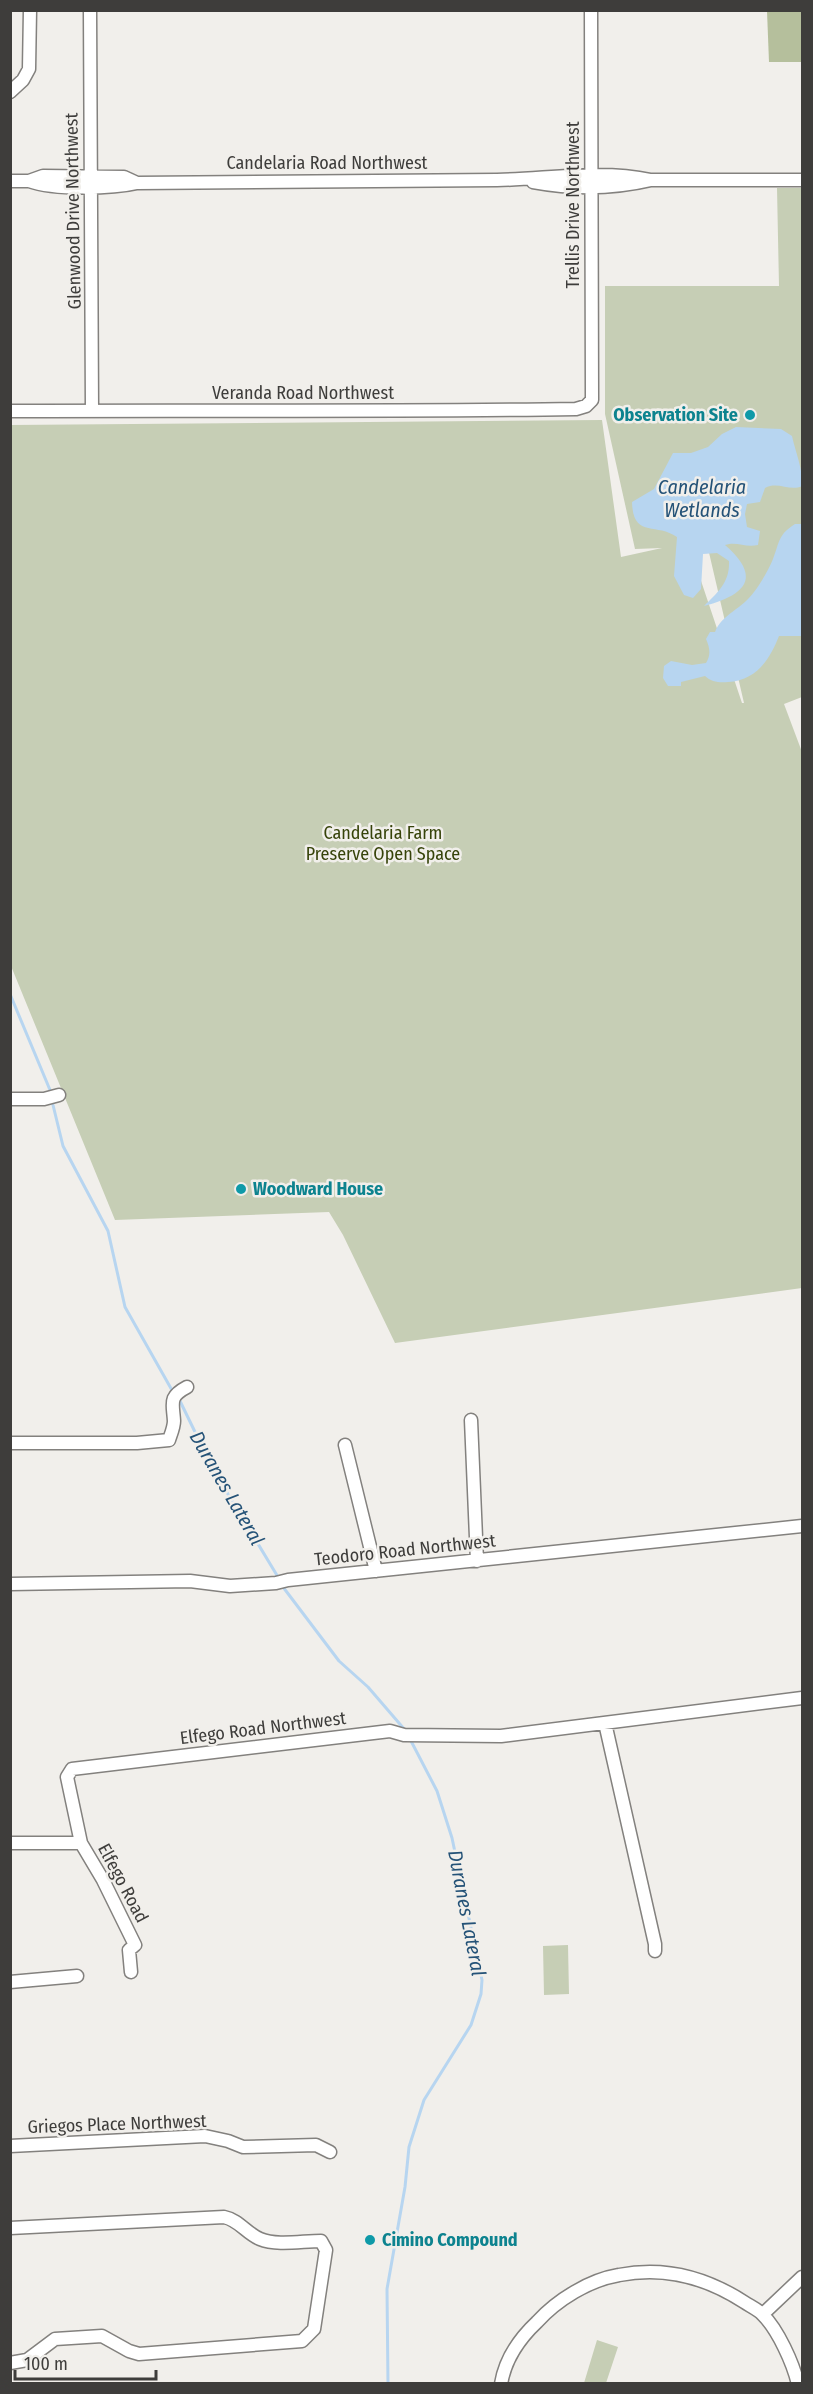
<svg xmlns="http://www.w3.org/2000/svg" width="813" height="2394" font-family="'Fira Sans Condensed',sans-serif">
  <rect width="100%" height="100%" fill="#f1efeb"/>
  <path fill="#c6ceb5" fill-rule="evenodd" d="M777,188H802V697L784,704L802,752V1288L395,1343L343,1235L329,1212L115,1220L11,966L10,425L602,420L621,557L662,548L635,549L605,414V286H779ZM707,544L744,703H742L689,545Z
    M568,1945L569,1994L544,1995L543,1946Z
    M597,2340L618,2347L606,2383H584Z"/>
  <path fill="#b5bf9c" d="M767,11H802V62H769Z"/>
  <path fill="#b7d5f0" d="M736,427L781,429L792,436C796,454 803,469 802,486C790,492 778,481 765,488L760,502L747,504L745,514L747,527L760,531L758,545C745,548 737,541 725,545C763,578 745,595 704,606C718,592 730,582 729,561L717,553L703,554L701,589L693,598L684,595L674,576L677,537C656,522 633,539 632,502L654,489L673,453H691L708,447L722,434Z
    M795,524H802V636H779C769,661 756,680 728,682C720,683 711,682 705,676L681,682V686H668L663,678L664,666L671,661L692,665L706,663C711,655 710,648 706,639L710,632H715C722,614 742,609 754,592C761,583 769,569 773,559C780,541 778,535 795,524Z"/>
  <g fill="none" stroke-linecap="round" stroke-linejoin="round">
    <path stroke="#b7d5f0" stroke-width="3" d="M10,994L50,1090
      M53,1105L63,1146L108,1231L125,1307L173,1392
      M179,1399L214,1471L278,1577
      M283,1587L339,1661L368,1687L405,1730
      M388,2384L387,2289L405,2187L409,2147L424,2100L471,2025L481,1994L482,1980L452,1838L437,1791L410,1739"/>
    <defs>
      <path id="minor" d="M90,10L92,411
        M10,92L23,80L29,69L30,10
        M10,181H29L43,176L124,177L137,183
        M29,181C54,190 111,189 137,183C257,182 377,181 497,180C548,179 600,169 651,180
        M533,182C571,189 613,189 651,180H802
        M10,411C199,410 388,412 576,409L586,406L592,400L591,10
        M10,1099H44L59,1095
        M471,1420L477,1561
        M10,1443H137L169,1440C171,1434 174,1427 174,1421C173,1403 168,1397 187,1387
        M345,1445L376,1571
        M10,1584L190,1581L230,1586L276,1583L288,1580L802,1526
        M605,1723L655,1944V1951
        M10,1843H81L67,1777L72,1769L390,1731L404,1735L501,1736L802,1698
        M81,1843L103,1880L135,1945L129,1950L131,1972
        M10,1982L77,1976
        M10,2146L205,2136L228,2141L243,2147L316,2145L330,2152
        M10,2228L224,2217C239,2220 246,2233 260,2239C277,2246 302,2241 321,2241L326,2250L314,2329L302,2341L139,2354L129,2351L102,2336L55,2339L27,2360L10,2363
        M763,2314L802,2277
        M501,2384C505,2360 520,2338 537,2322C557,2300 589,2280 619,2275C664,2266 707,2278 744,2302C750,2306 759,2310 763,2315C778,2330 793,2363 798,2384"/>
    </defs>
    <use href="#minor" stroke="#83817e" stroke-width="15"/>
    <use href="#minor" stroke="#fff" stroke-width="12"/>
  </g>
  <g fill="#0f9aa8" stroke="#f1efeb" stroke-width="2">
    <circle cx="750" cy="415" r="6"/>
    <circle cx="241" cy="1189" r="6"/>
    <circle cx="370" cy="2240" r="6"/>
  </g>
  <g text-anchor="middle" stroke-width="5" stroke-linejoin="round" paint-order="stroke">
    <g font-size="18" fill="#3e3d3b" stroke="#f1efeb">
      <text x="327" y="169">Candelaria Road Northwest</text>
      <text transform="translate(573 205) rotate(-90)" y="6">Trellis Drive Northwest</text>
      <text transform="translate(73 211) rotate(-91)" y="6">Glenwood Drive Northwest</text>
      <text x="303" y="399">Veranda Road Northwest</text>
      <text transform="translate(405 1550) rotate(-6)" y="6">Teodoro Road Northwest</text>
      <text transform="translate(263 1728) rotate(-7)" y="6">Elfego Road Northwest</text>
      <text transform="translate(123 1883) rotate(62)" y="6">Elfego Road</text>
      <text transform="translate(117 2124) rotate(-2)" y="6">Griegos Place Northwest</text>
    </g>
    <g font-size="18" font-weight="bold" fill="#0d838f" stroke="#f1efeb" text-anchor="start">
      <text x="738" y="421" text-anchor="end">Observation Site</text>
      <text x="253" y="1195">Woodward House</text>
      <text x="382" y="2246">Cimino Compound</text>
    </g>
    <g font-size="18" fill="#364309" stroke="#f1efeb">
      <text x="383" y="839">Candelaria Farm<tspan x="383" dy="21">Preserve Open Space</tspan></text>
    </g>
    <g font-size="20" font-style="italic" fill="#245277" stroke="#f1efeb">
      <text x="702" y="494">Candelaria<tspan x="702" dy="23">Wetlands</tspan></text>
      <text transform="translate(227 1488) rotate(60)" y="7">Duranes Lateral</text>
      <text transform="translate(467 1913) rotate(79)" y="7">Duranes Lateral</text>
    </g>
  </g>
  <rect width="813" height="2394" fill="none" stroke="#3e3d3b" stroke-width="24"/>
  <path d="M15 2370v9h141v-9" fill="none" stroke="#3e3d3b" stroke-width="3"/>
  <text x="24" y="2370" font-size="18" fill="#3e3d3b" stroke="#f1efeb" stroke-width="4.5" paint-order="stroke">100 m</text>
</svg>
